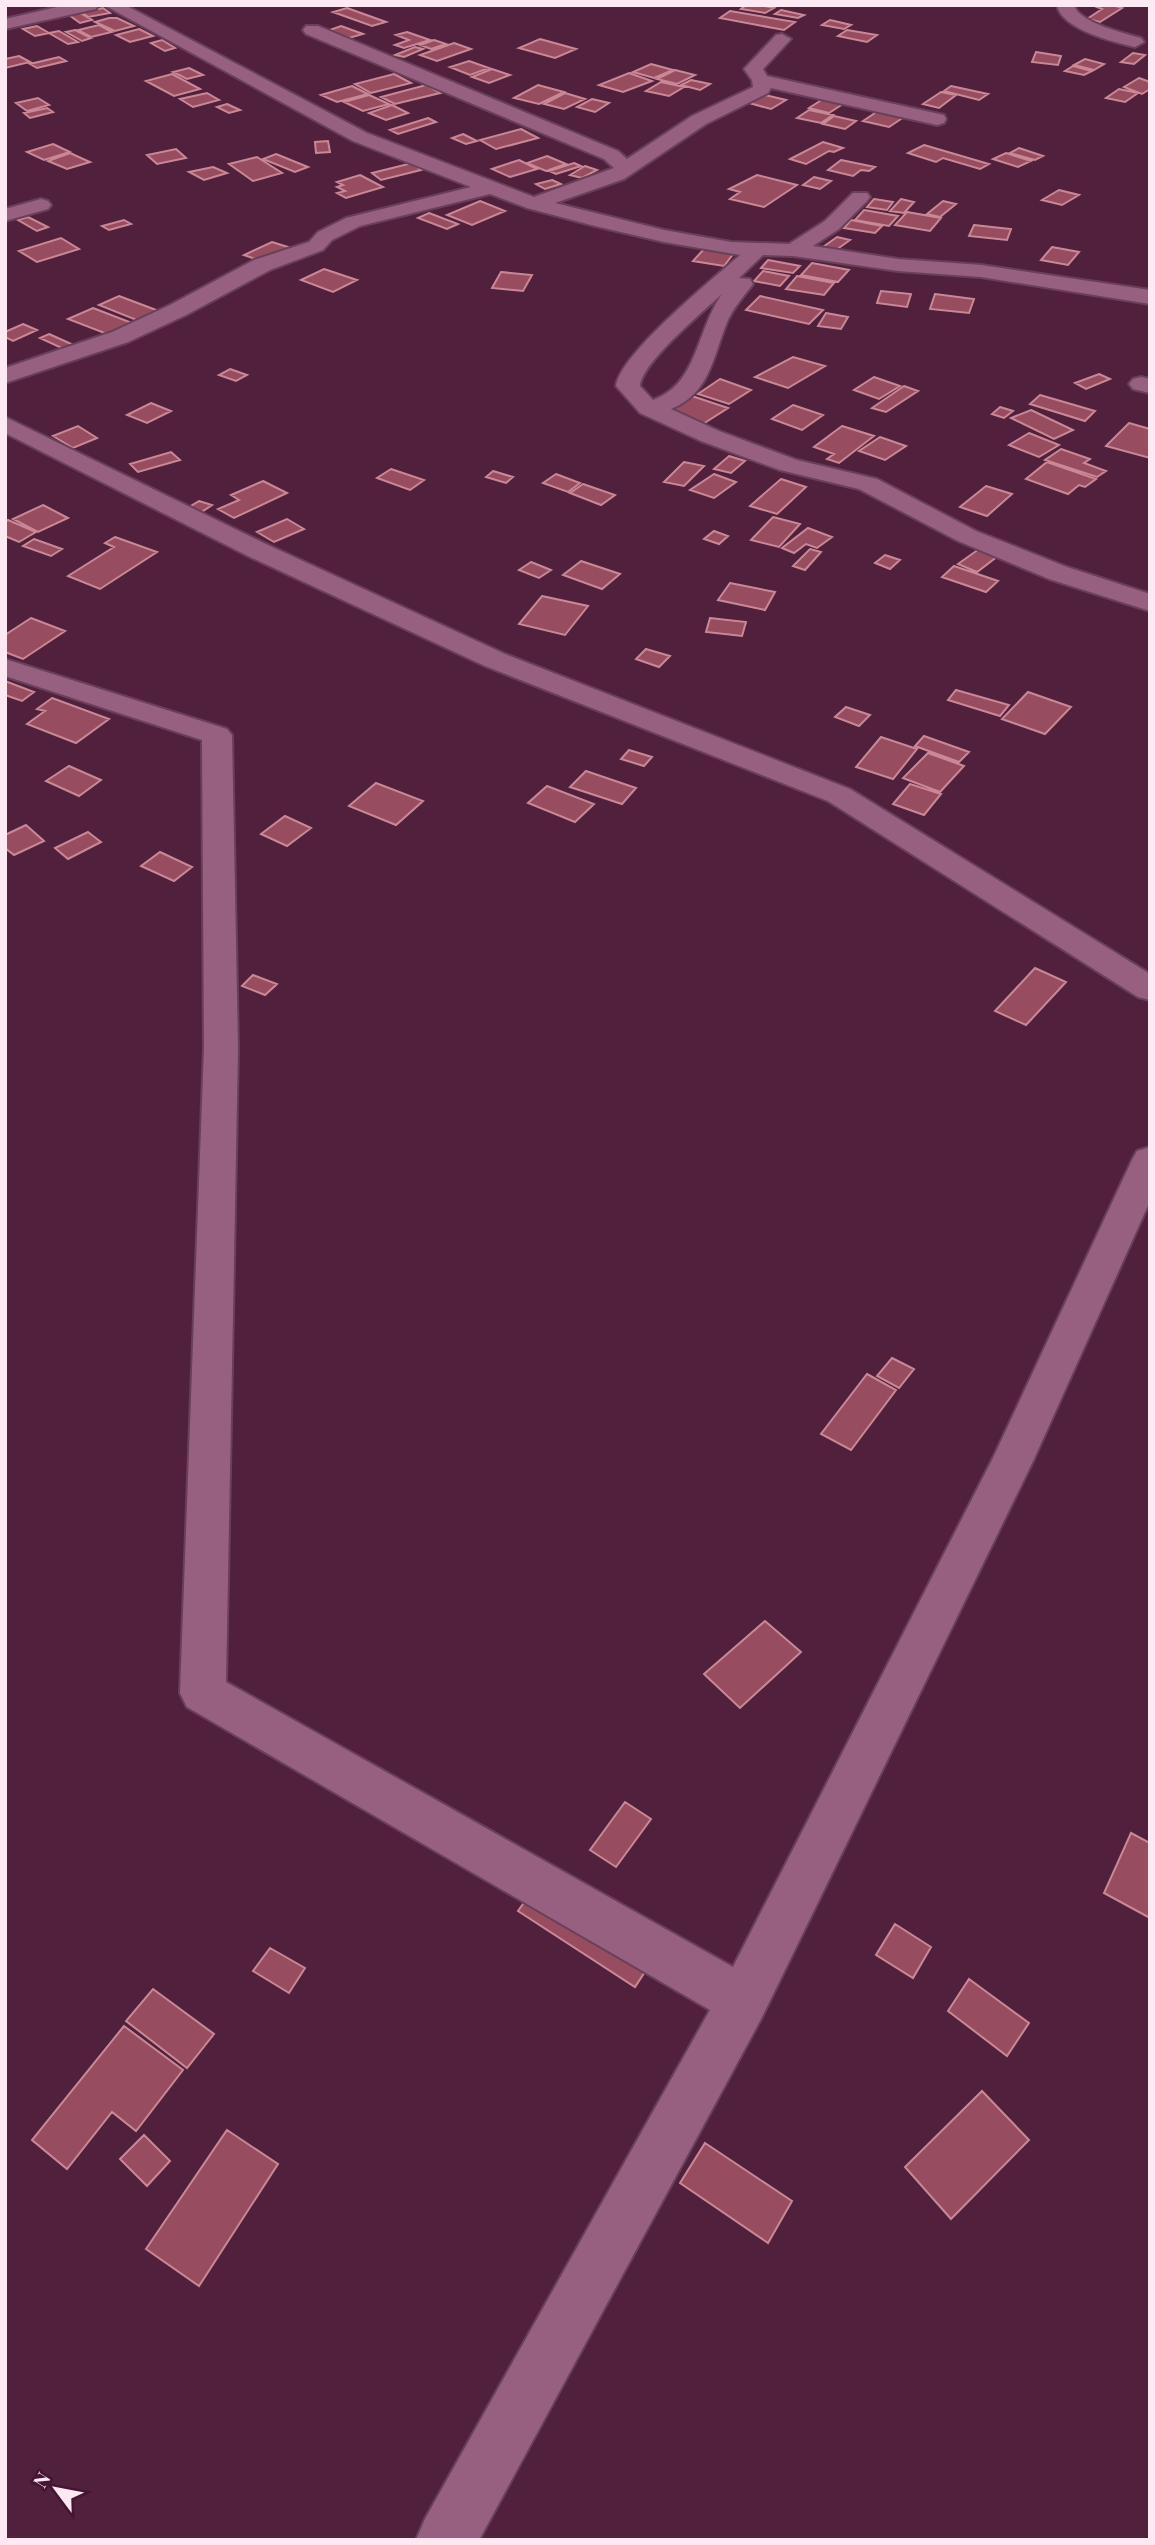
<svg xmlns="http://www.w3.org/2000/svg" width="1155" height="2545" font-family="'Playfair Display',serif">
  <rect width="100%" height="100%" fill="#51203d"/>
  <path fill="#974c5f" stroke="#ca8896" stroke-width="2" d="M746,5H760L774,8L765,13L741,9Z
    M1092,5H1112L1122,8L1100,22L1087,19L1102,9Z
    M103,8L110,13L88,17L82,12Z
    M347,8L386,22L372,26L333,12Z
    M781,10L804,15L798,18L775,14Z
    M730,11L795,22L784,30L720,18Z
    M80,13L92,20L80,23L69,15Z
    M109,18H117L134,26L115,31L95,22Z
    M830,20L851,25L844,29L822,25Z
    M99,25L112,32L91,37L78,30Z
    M37,26L49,33L35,36L23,29Z
    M341,26L363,34L349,38L327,31Z
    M139,29L153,36L130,42L116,35Z
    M75,30L91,38L82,41L66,32Z
    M847,30L877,35L867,42L838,36Z
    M59,31L78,42L68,44L49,33Z
    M407,32L430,40L404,48L395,45L409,40L396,35Z
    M540,39L576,49L555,58L519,48Z
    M162,40L175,48L165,51L151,43Z
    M434,40L446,44L431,49L420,45Z
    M454,43L471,49L437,61L420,55Z
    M415,47L423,49L404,57L395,55Z
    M1036,52L1061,56L1058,65L1032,62Z
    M1133,53L1145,55L1134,64L1121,62Z
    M19,56L30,62L5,68V59Z
    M59,57L66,61L37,68L30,64Z
    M1085,59L1104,64L1094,70L1074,65Z
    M469,61L489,68L470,75L450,67Z
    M651,64L673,70L654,78L633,72Z
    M1073,66L1092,71L1084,75L1065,71Z
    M189,68L203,75L187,79L173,72Z
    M492,69L510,75L489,83L472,77Z
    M675,70L695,75L677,84L657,79Z
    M629,73L652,81L623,92L599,85Z
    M172,74L200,89L174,96L146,81Z
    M394,74L411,83L371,93L355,84Z
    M1139,78L1150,82V89L1142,94L1124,87Z
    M691,80L710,84L700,90L681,85Z
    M661,82L684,87L669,96L646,91Z
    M426,85L440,93L395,104L381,97Z
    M538,85L564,92L539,104L514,98Z
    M352,86L368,94L337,102L321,95Z
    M951,86L988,94L979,100L944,91Z
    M1119,89L1138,93L1125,102L1106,98Z
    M941,92L956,95L939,108L923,104Z
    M207,93L219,100L193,107L180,99Z
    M565,93L585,99L564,109L544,104Z
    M369,95L389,104L363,111L344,102Z
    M765,95L786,100L771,109L749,103Z
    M38,98L49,105L27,111L16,103Z
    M592,99L609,103L595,112L577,107Z
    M823,99L843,104L829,113L809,108Z
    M227,104L240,110L229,113L217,107Z
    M392,105L408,113L386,120L369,113Z
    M47,108L53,112L30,118L24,113Z
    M809,110L833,115L821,123L797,118Z
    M878,111L904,117L889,127L863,121Z
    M834,116L856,121L845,129L823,124Z
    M428,118L436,122L398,134L390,130Z
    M521,129L538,138L496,149L480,140Z
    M463,134L477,141L466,144L452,138Z
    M328,141L330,152L316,153L315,142Z
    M823,142L843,148L834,152L829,151L806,164L790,159Z
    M53,144L70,152L44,160L27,152Z
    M924,145L989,164L980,169L943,158L936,162L908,153Z
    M1019,148L1043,156L1035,160L1010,153Z
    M176,149L186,158L157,164L147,155Z
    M70,153L90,162L67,169L48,161Z
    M1006,153L1031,161L1018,167L993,159Z
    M276,154L308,167L295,172L263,159Z
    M547,156L566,164L546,171L527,163Z
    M257,157L282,173L253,181L229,164Z
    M519,160L537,169L510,177L492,169Z
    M841,160L875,167L869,171L861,170L853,176L828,170Z
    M412,163L421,170L381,180L372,173Z
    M574,163L581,166L556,174L549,171Z
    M585,166L597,170L582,178L570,175Z
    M213,167L227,173L204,180L189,172Z
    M360,175L383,187L346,198L337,193L345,191L337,187L343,185L337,182Z
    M757,175L797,185L764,207L730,199L740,192L729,189Z
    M814,177L831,181L820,189L803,185Z
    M552,180L561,184L545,189L536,184Z
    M1059,190L1079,195L1062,205L1042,200Z
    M874,199L893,202L887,210L867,207Z
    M901,199L914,202L904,213L890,211Z
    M480,201L505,211L472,225L447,215Z
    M943,201L956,204L940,217L927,214Z
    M864,210L898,216L889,226L855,220Z
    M907,212L941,218L930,231L895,225Z
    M429,213L458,224L447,229L418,218Z
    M28,217L48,227L37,231L18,220Z
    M124,220L131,224L109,230L102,226Z
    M851,220L882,226L875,233L844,228Z
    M974,225L1011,229L1007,240L969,236Z
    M837,237L850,240L836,250L823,247Z
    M61,238L79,249L37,262L19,251Z
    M272,242L291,248L264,262L244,255Z
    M1052,247L1079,252L1068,265L1041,260Z
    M704,249L734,253L724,266L693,261Z
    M768,260L800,266L793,273L761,268Z
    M812,263L849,270L838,282L801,275Z
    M324,269L357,280L333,292L301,280Z
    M763,271L789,276L780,286L754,281Z
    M501,272L532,275L523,291L492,288Z
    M797,276L834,283L824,295L786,289Z
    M881,291L911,294L907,307L877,303Z
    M935,294L974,299L969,313L930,309Z
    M119,296L164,313L144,323L99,305Z
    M760,296L823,310L809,324L746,310Z
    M93,308L132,323L107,334L68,319Z
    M826,313L848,317L841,329L818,326Z
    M23,324L37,330L13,341L5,337V332Z
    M49,334L78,347L68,351L40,338Z
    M793,357L825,366L788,388L755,377Z
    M230,369L247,375L236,381L219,375Z
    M1099,374L1110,379L1086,389L1075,383Z
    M874,377L900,386L879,399L854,390Z
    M720,379L751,390L729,404L698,394Z
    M904,386L918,391L886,412L872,408Z
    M1040,395L1095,411L1085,421L1030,404Z
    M692,396L728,408L703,424L667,411Z
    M151,403L171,411L147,423L127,415Z
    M793,405L823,415L802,430L772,419Z
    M1000,407L1013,411L1004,418L992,414Z
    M1031,410L1073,430L1054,439L1011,418Z
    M1129,423L1150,429V458L1106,446Z
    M78,426L97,438L73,448L53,436Z
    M842,426L874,436L839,463L827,459L834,454L814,447Z
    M1029,433L1059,445L1039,457L1009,445Z
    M880,437L906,446L885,460L859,451Z
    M1061,449L1090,459L1084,463L1106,471L1097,477L1045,460Z
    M171,452L180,460L138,472L130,464Z
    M729,456L745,461L731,473L714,469Z
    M684,462L704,466L684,486L664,482Z
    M1047,462L1096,479L1085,487L1079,485L1068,494L1026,479Z
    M391,469L424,480L410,490L377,478Z
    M493,471L513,477L506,483L486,477Z
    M556,474L580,483L568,492L543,483Z
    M714,474L736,482L714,498L690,490Z
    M781,479L806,487L777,514L750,506Z
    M263,481L287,493L234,518L218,509L239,500L231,495Z
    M583,484L615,495L601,505L570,493Z
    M986,486L1012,494L987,516L960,507Z
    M199,501L212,505L193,518L179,513Z
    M43,505L68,518L38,532L13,519Z
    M773,517L800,524L779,547L751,540Z
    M287,519L304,529L274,542L257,532Z
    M8,520L36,532L19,542L5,536V522Z
    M808,528L832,537L817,548L806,544L794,553L782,548Z
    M714,531L728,536L719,544L704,539Z
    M115,537L157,552L100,589L68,576L114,547L105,543Z
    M34,539L62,549L51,556L23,546Z
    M810,549L821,552L805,570L793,566Z
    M979,549L998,556L977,572L958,564Z
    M885,555L900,560L890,569L875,563Z
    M581,561L620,574L602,589L563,575Z
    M531,562L551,570L539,578L519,570Z
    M954,566L998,581L986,592L942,577Z
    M730,583L775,592L765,610L718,600Z
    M542,596L588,606L565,635L519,624Z
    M31,618L65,631L23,659L5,652V635Z
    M710,618L746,622L742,636L706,632Z
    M646,649L670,656L659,667L636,659Z
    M5,681L34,692L22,701L5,695Z
    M956,690L1009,705L1000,716L948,700Z
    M1028,692L1071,707L1045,734L1002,719Z
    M52,698L109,719L76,743L27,724L45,711L37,709Z
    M846,707L870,715L859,726L835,717Z
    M924,736L969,752L959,762L915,746Z
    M881,737L917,749L893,779L856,767Z
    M629,750L652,757L644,766L621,759Z
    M928,753L964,766L940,792L903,778Z
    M69,766L101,780L79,796L46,781Z
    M586,771L636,788L622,804L570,787Z
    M376,783L423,801L396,825L349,806Z
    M910,784L941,794L924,815L893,804Z
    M547,786L594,804L575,822L528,803Z
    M285,816L311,828L287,846L261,834Z
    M26,825L44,841L14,855L5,848V835Z
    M88,832L101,842L68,859L55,848Z
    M160,852L192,867L174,881L141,866Z
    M1035,968L1066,982L1026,1025L995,1011Z
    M253,975L277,984L265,995L242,986Z
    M892,1358L914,1369L899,1388L877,1376Z
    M867,1374L896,1390L851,1450L821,1434Z
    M765,1621L801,1652L740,1708L704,1674Z
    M625,1802L651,1819L616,1867L590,1850Z
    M1131,1833L1150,1843V1918L1104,1893Z
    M540,1880L656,1955L635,1987L518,1911Z
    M895,1924L931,1947L913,1978L876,1955Z
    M270,1948L305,1968L289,1993L253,1971Z
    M969,1979L1029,2023L1007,2056L948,2011Z
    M153,1989L214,2034L187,2068L126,2021Z
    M124,2026L183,2070L136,2131L112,2112L67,2169L32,2140Z
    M982,2091L1029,2140L951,2219L905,2167Z
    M227,2130L278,2164L199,2286L146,2249Z
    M144,2135L170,2161L147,2186L120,2159Z
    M705,2143L792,2201L768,2243L680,2183Z"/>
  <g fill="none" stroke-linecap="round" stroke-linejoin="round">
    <defs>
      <path id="minor" d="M66,5H98L96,9L5,29V19Z
        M104,5H125L367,133L534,197L614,168L604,159L306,34L303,30L306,26H318L618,151L627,159L692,116L753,87L752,80L744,69L776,35L782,34L791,39L763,69L767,76L944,115L946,119L944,123L937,125L771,88L768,93L706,124L624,179L555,203L664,230L731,242L789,244L825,221L853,193H867L870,197L867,201L839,229L813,246L898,259L981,265L1150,290V304L981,277L898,271L793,256L763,255L739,278L750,279L753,284C744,296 734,307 728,320C713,355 711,393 671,409L719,431L797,460L877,479L976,531L1067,567L1150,594V611L1049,579L958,541L859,489L780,470L701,441L640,413L616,386C620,354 713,279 740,255L664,242L595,226L527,208L490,194L360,226L332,240L323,250L270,270L186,315L128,342L5,383V368L112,332L170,305L254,260L309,242L318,232L346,218L471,187L353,141ZM722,294C696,331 698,384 653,400L640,386C642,362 703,312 722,294Z
        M1057,5H1074C1079,23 1124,33 1141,38L1144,42L1135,47C1113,42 1061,29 1057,5Z
        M41,199L48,201L51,205L48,209L5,221V209Z
        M1141,377L1150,379V393L1133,389L1129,384L1133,379Z
        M5,417L268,545L505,654L850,789L1150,974V1000L1138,997L828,801L485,666L250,557L5,433Z
        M5,659L227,729L232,735L238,1048L226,1682L733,1967L993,1458L1132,1160L1137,1151L1150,1147V1201L1034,1459L761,2019L479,2540H416L425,2519L710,2010L187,1707L180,1693L204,1048L202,740L5,676Z"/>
    </defs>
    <use href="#minor" stroke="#68405a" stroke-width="4"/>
    <use href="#minor" fill="#986080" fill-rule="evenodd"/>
  </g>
  <rect width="1155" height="2545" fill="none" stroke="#fce9f3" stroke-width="14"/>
  <g transform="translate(56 2489) rotate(302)" stroke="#451533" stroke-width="5" paint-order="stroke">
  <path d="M0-5L12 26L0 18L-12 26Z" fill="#fce9f3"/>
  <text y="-10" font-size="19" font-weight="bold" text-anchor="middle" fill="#fce9f3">N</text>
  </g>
</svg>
